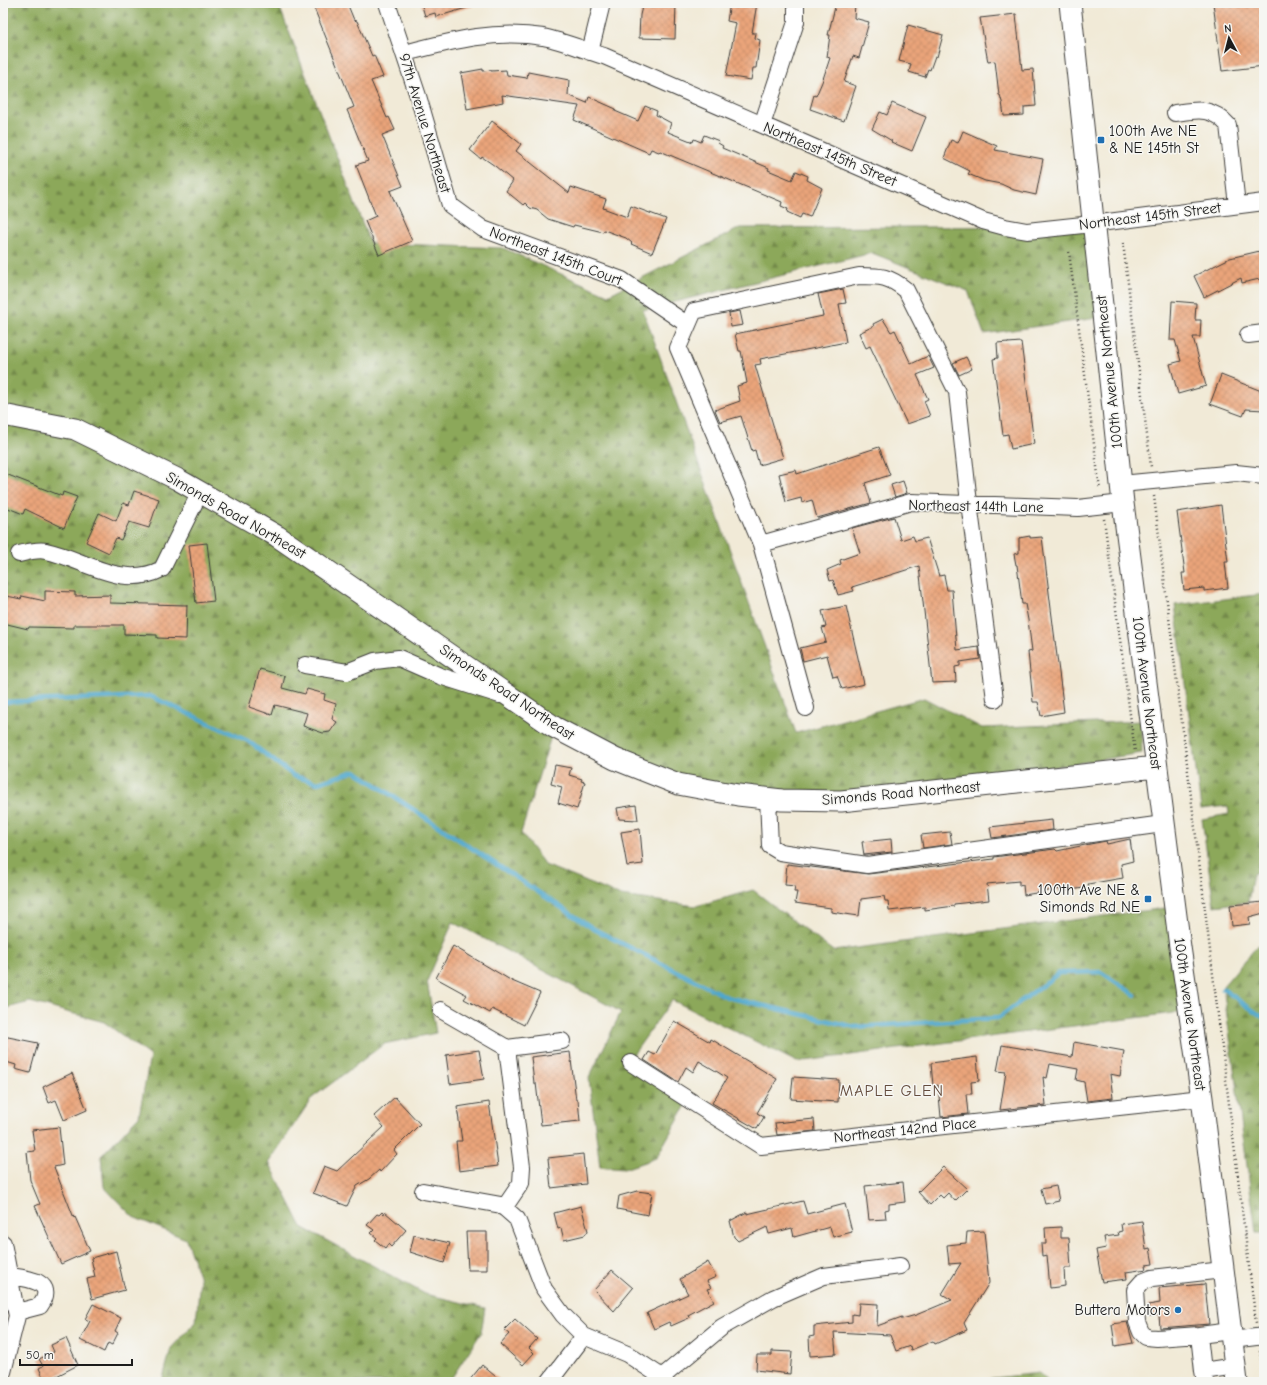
<svg xmlns="http://www.w3.org/2000/svg" width="1267" height="1385" font-family="'Comic Neue',sans-serif">
  <defs>
    <pattern id="forest-firs" width="22" height="20" patternUnits="userSpaceOnUse"><rect width="22" height="20" fill="#8ca85a"/><path d="M5 1l3.5 6h-7zM16 11l3.5 6h-7z" fill="#72884a"/></pattern>
    <pattern id="building-cross-hatch" width="8" height="8" patternUnits="userSpaceOnUse"><rect width="8" height="8" fill="#eaa47a"/><path d="M0 0l8 8M0 8l8-8" fill="none" stroke="#c88d69"/></pattern>
  </defs>
  <rect width="100%" height="100%" fill="#f6f6f2"/>
  <filter id="ink" filterUnits="userSpaceOnUse"><feTurbulence type="fractalNoise" baseFrequency=".025" numOctaves="2"/><feDisplacementMap in="SourceGraphic" scale="8" xChannelSelector="R" yChannelSelector="G"/><feConvolveMatrix kernelMatrix="1 2 1 2 8 2 1 2 1" color-interpolation-filters="sRGB"/></filter>
  <filter id="wash" filterUnits="userSpaceOnUse"><feTurbulence type="fractalNoise" baseFrequency=".012" numOctaves="4" result="noise"/><feDisplacementMap in="SourceGraphic" scale="16" xChannelSelector="R" yChannelSelector="G"/><feGaussianBlur stdDeviation="0.9" result="paint"/><feColorMatrix in="noise" values="0 0 0 0 0 0 0 0 0 0 0 0 0 0 0 0 0 1.4 0 .05"/><feComposite in="paint" operator="in"/></filter>
  <g filter="url(#wash)">
    <rect width="100%" height="100%" fill="#f1ead7"/>
    <path fill="url(#forest-firs)" stroke="#54623b" d="M3,3H278L370,243L503,248L608,295L740,228L1092,226L1104,317L984,334L968,291L872,253L643,310L796,733L924,698L982,728L1141,721L1142,753L841,801L678,784L554,727L521,833L545,865L621,896L696,906L753,890L833,951L1173,907L1189,1011L797,1062L672,1000L628,1062L689,1100L656,1158L624,1169L600,1167L589,1078L621,1012L453,922L427,981L436,1033L384,1044L312,1098L269,1162L302,1227L425,1294L485,1308L481,1333L449,1382H162L171,1348L196,1322L200,1279L186,1239L133,1217L104,1187L101,1156L139,1116L150,1056L104,1022L30,1002L3,1009Z
      M1264,594V867L1253,874L1248,902L1214,906L1202,819L1229,814L1228,806L1201,809L1175,605Z
      M1258,945L1264,957V1233H1256L1223,986Z
      M1039,1373L1049,1382H958Z"/>
    <g fill="none" stroke-linecap="round" stroke-linejoin="round">
      <path stroke="#4fa7cc" stroke-width="4.5" d="M3,702L150,696L248,741L294,776L318,783L355,771L594,929L727,997L855,1027L998,1018L1059,973L1101,972L1135,995
        M1223,989L1264,1018"/>
    </g>
    <g id="blocks">
      <path fill="url(#building-cross-hatch)" d="M312,3H347L354,20L357,21L372,56L374,55L383,77L371,81L387,118L389,117L395,130L382,135L403,186L390,191L412,241L379,255L365,221L376,216L356,165L368,161L347,110L354,107Z
        M421,3H473V6L436,17L435,13L425,16Z
        M643,3H676L675,39L639,38L640,15Z
        M730,3H757L752,33H756L755,38L760,40L756,68H753L751,80L726,76L736,23L727,21Z
        M836,3H855L854,18L869,22L859,58L853,56L844,82L856,86L844,121L810,109L814,95L816,96L822,82L830,58L827,57L830,35H828Z
        M1213,3H1264V66L1222,71Z
        M1016,14L1022,70L1033,69L1036,106L1024,107V115L1004,116L1002,102L1000,95H999L995,61L988,62L980,18Z
        M908,25L943,35L937,57L935,56L930,70L928,69L925,77L909,72L911,64L899,61Z
        M483,69V71L491,70V71L506,70L507,75L527,78L528,72L569,80L568,95L587,103L589,97L616,109L615,111L638,121L645,106L657,111L656,115L671,123L668,132L693,142L694,139L701,142L704,135L719,141L718,143L723,146L722,148L769,168L768,170L792,180L796,171L808,176L807,180L822,188L810,217L802,214L800,218L787,212L788,209L781,206L782,202L660,151L659,152L651,149L649,153L574,120L579,106L502,95L503,102L467,109L461,73Z
        M892,103L926,117L912,151L891,142L892,141L872,129L880,112L887,115Z
        M492,121L521,144L516,151L569,193L571,187L606,199L603,208L627,217L631,206L666,219L652,253L631,244L632,243L626,238L604,230L603,232L574,225L573,227L548,219L537,210L530,208L525,203L523,205L506,191L513,181L495,166L482,157L481,159L470,150Z
        M963,131L997,146L995,150L1043,159L1036,195L1014,190L1001,184L985,181L968,174L970,171L944,158L951,140L958,143Z
        M1264,250V278L1242,283L1241,278L1204,297L1194,276L1230,258Z
        M843,289L846,303L839,304L846,342L760,359L761,364L755,365L783,458L759,465L755,450L752,451L741,416L720,422L715,410L740,401L737,386L747,383L741,351H739L735,334L823,316L818,294Z
        M1172,301L1196,303L1195,320H1201L1200,337H1193L1206,386L1178,394L1170,364L1181,361L1175,340H1170Z
        M740,311L743,325L731,327L729,313Z
        M883,319L891,332L895,330L911,364L928,356L934,368L917,375L928,399L924,401L930,416L907,424L870,346L866,348L859,333L874,326L873,324Z
        M1008,342V343L1021,342L1034,444L1011,449L1008,434L1003,435L993,359L998,358L997,343Z
        M966,357L972,369L959,375L953,363Z
        M1221,375L1264,392V410L1246,409L1243,416L1210,404Z
        M879,447L890,475L865,483L871,503L817,518L812,500L802,503L801,498L786,502L779,474L796,470L797,474Z
        M3,473L62,496L63,492L77,497L64,528L25,509L23,514L3,506Z
        M903,481L907,493L895,497L891,485Z
        M134,491L159,499L149,528L129,522L121,540L116,538L109,553L86,542L99,513L116,521L123,503L129,505Z
        M1221,505L1228,562H1225L1228,588L1204,591V588L1184,590L1182,573H1185L1177,512Z
        M894,517L901,540L913,536L915,541L927,538L939,576L944,575L947,590H952L957,650L979,647L980,659L960,662V666L955,667L956,682L932,683L919,566L852,587L854,591L838,595L833,580L830,581L827,570L841,564L840,560L860,553L852,528Z
        M1030,536V538L1042,537L1064,712L1041,716L1038,702H1033L1028,652L1032,651L1028,620L1025,604H1022L1017,565H1016L1014,554L1019,553V538Z
        M207,543L214,601L196,603L189,545Z
        M45,591L75,592V596L110,595V603L187,605L186,639L157,638V635L124,634V625H74V628L29,627L28,629L3,623L7,596L21,599L22,596L45,601Z
        M846,606L864,684L842,689L837,676L833,677L827,655L803,661L800,648L826,642L822,628L826,627L822,611Z
        M260,669L285,676L282,688L305,694L307,689L325,694L324,700L336,704L332,719L337,722L330,732L323,733L303,726L307,713L275,705L272,715L249,707Z
        M555,765L571,768L569,775L582,779L581,781L585,782L577,809L558,803L562,787L551,784Z
        M636,805L638,820L619,819L617,808Z
        M1052,820L1053,830L992,838L990,827Z
        M640,829L643,864L627,866L621,832Z
        M950,832L952,844L923,848L921,835Z
        M891,839L892,852L864,855L862,842Z
        M1130,839L1133,861L1121,864L1123,878L1088,884L1089,887L1060,892V889L1024,895L1023,885L1019,886V881L987,884L989,900L954,904V906L925,910V907L889,911L888,901H885L884,896L861,899L859,916L831,912V908L795,903L797,892H794L795,886L785,885L787,864L868,874L994,859V857L1055,849L1057,851L1090,844L1106,841L1107,844Z
        M1264,902V913L1249,917L1250,924L1232,926L1230,905Z
        M453,946L512,981L540,993L524,1025L492,1009L490,1013L464,999L467,995L436,978Z
        M674,1021L710,1042L711,1039L777,1079L757,1113L764,1117L757,1129L712,1103L727,1078L716,1071L699,1061L693,1072L686,1067L678,1082L644,1060L649,1052L655,1055Z
        M3,1036L38,1043L30,1073L15,1069L16,1065L3,1061Z
        M1074,1042L1124,1051L1120,1076L1110,1074L1113,1098L1087,1101L1084,1082L1076,1080L1078,1069L1050,1064L1047,1078L1043,1077L1046,1105L1000,1110L1006,1072L997,1071L1002,1045L1072,1057Z
        M479,1050L484,1079L450,1084L446,1055Z
        M570,1052L576,1100H578L580,1121L541,1125L536,1083H534L531,1057Z
        M977,1057L979,1081L971,1082L972,1094H966L968,1114L941,1117L938,1085L933,1086L931,1063Z
        M72,1073L87,1110L64,1120L56,1100L49,1103L43,1087Z
        M793,1077L839,1080L838,1102L791,1099Z
        M395,1097L420,1124L394,1150L397,1154L380,1172L379,1170L369,1179L357,1186L347,1206L313,1193L324,1166L337,1171L384,1127L374,1116Z
        M489,1102L498,1166L459,1171L456,1141H462L457,1107Z
        M814,1119L815,1131L777,1135L775,1123Z
        M59,1127L63,1165L54,1167L74,1218L75,1217L90,1251L61,1264L35,1206L40,1204L30,1180L27,1152L35,1151L32,1130Z
        M583,1154L586,1184L551,1188L548,1158Z
        M943,1167L967,1189L955,1201L948,1193L943,1198L940,1195L930,1205L918,1192Z
        M903,1182L905,1202L889,1204V1209L885,1210L886,1219L869,1220L865,1186Z
        M1056,1186L1059,1201L1045,1204L1041,1189Z
        M637,1191L652,1193L648,1215L617,1209L619,1196Z
        M803,1201L807,1214L845,1204L852,1232L833,1237L830,1227L794,1237L792,1228L769,1234L767,1227L738,1241L734,1237L730,1221L747,1212V1214Z
        M581,1206L588,1231L585,1235L564,1240L561,1228L558,1229L554,1213Z
        M382,1212L384,1214L385,1212L406,1230L391,1247L388,1244L385,1248L375,1240L377,1238L371,1233L374,1230L367,1225L377,1214L379,1215Z
        M1142,1221L1146,1249L1150,1248L1153,1264L1146,1265L1147,1269L1126,1272L1127,1279L1102,1282L1096,1250L1106,1248L1104,1237L1119,1235L1118,1232L1122,1231L1121,1224Z
        M1061,1227V1238H1069L1071,1268H1064L1065,1286L1050,1288L1047,1255L1042,1256L1041,1244H1046L1045,1228Z
        M984,1231L989,1283L964,1323L967,1330L935,1344L933,1341L911,1350L910,1346L896,1351L890,1335L834,1332L836,1354L810,1356L809,1337L814,1336V1326L852,1322V1314L858,1315L859,1303L878,1304L877,1326L902,1317V1319L916,1315L952,1300L942,1294L961,1263L949,1264L947,1245L966,1243L967,1232Z
        M466,1232H487V1270H468Z
        M414,1235L450,1243L444,1263L410,1252Z
        M116,1251L125,1290L92,1299L87,1279L95,1277L91,1258Z
        M708,1262L716,1277L707,1281L711,1288L707,1289L714,1301L688,1315L689,1318L671,1326L669,1322L654,1329L647,1313L688,1294L680,1279Z
        M612,1270L633,1288L614,1311L594,1290Z
        M1205,1284L1209,1324L1160,1328L1159,1315L1149,1316L1148,1305L1160,1303L1159,1288Z
        M93,1304L121,1318L115,1331L118,1333L112,1345L108,1343L104,1352L80,1340L90,1321L85,1319Z
        M515,1319L537,1339L529,1348L534,1353L523,1365L500,1344L509,1334L504,1330Z
        M1127,1322L1133,1343L1115,1346L1112,1324Z
        M66,1338L78,1365L45,1382L39,1368L43,1366L39,1359L54,1352L51,1345Z
        M772,1351L792,1352L790,1374L756,1370L757,1355H772Z
        M482,1365L502,1382H468Z"/>
    </g>
  </g>
  <g filter="url(#ink)">
    <use href="#blocks" fill-opacity="0" stroke="#3c3b38" stroke-width="1"/>
    <g fill="none" stroke-linecap="round" stroke-linejoin="round">
      <defs>
        <path id="minor" d="M387,3L418,96L450,205L483,229L622,280L688,325
          M590,52L602,3
          M405,53C451,41 495,29 543,37C563,41 584,50 604,56L983,221L1005,227L1027,231L1092,224L1264,202
          M1175,113C1197,110 1211,106 1228,125L1237,205
          M762,125L796,22V3
          M1248,335L1264,333
          M1121,484L1236,473L1264,476
          M761,544L911,502L1078,508L1123,503
          M19,554C27,552 39,549 46,551C85,559 121,590 162,569L200,492
          M305,665L347,672L375,661L399,658L440,676L500,695
          M806,708L761,544L678,348L694,311L859,276C881,276 889,276 906,290L957,392L969,503L995,699
          M768,798L770,846L780,852L867,865L1163,824
          M441,1010L507,1048L522,1167L521,1183L504,1208
          M507,1048L562,1041
          M631,1063L761,1146L1202,1098
          M423,1191L501,1205L517,1219L544,1289L563,1315L584,1336L627,1354L662,1377L666,1382
          M3,1243L17,1316L3,1372
          M10,1276C26,1278 58,1281 40,1306L17,1312
          M1199,1335L1157,1338L1146,1337L1141,1332L1137,1322L1135,1290L1142,1282L1152,1278L1223,1270
          M1232,1340L1264,1336
          M1203,1371L1199,1335L1231,1331
          M662,1377L722,1327L773,1298L824,1276L900,1266
          M1205,1381L1203,1371L1235,1366
          M549,1382L584,1336"/>
        <path id="major" d="M1070,3L1123,503L1180,947L1202,1098L1237,1382
          M3,415L75,429L177,479L277,536L554,727L615,759L678,784L738,795L782,800L841,801L1156,767"/>
      </defs>
      <use href="#minor" stroke="#3c3b38" stroke-width="18"/>
      <use href="#major" stroke="#3c3b38" stroke-width="23"/>
      <path stroke="#3c3b38" stroke-width="2.5" stroke-dasharray="1 3" stroke-linecap="butt" d="M1123,243L1151,467
        M1069,252L1100,490
        M1154,496L1256,1323
        M1104,519L1135,752
        M1260,1351L1264,1382"/>
      <use href="#minor" stroke="#fff" stroke-width="16"/>
      <use href="#major" stroke="#fff" stroke-width="21"/>
    </g>
  </g>
  <g fill="#1f6fb2" stroke="#f6f6f2" stroke-width="1.5">
    <rect x="1097" y="136" width="8" height="8" rx="2"/>
    <rect x="1144" y="895" width="8" height="8" rx="2"/>
    <circle cx="1178" cy="1310" r="4"/>
  </g>
  <g text-anchor="middle" stroke-width="3" stroke-linejoin="round" paint-order="stroke">
    <g font-size="15" fill="#1c1c1c" stroke="#f6f6f2">
      <text transform="translate(425 123) rotate(73)" y="5">97th Avenue Northeast</text>
      <text transform="translate(830 154) rotate(23)" y="5">Northeast 145th Street</text>
      <text transform="translate(1150 216) rotate(-7)" y="5">Northeast 145th Street</text>
      <text transform="translate(556 256) rotate(21)" y="5">Northeast 145th Court</text>
      <text transform="translate(1109 372) rotate(-96)" y="5">100th Avenue Northeast</text>
      <text transform="translate(976 506) rotate(1)" y="5">Northeast 144th Lane</text>
      <text transform="translate(236 515) rotate(30)" y="5">Simonds Road Northeast</text>
      <text transform="translate(507 692) rotate(34)" y="5">Simonds Road Northeast</text>
      <text transform="translate(1147 693) rotate(83)" y="5">100th Avenue Northeast</text>
      <text transform="translate(901 793) rotate(-5)" y="5">Simonds Road Northeast</text>
      <text transform="translate(1190 1014) rotate(82)" y="5">100th Avenue Northeast</text>
      <text transform="translate(905 1130) rotate(-6)" y="5">Northeast 142nd Place</text>
    </g>
    <g font-size="15" fill="#1c1c1c" stroke="#f6f6f2" text-anchor="end">
      <text x="1109" y="136" text-anchor="start">100th Ave NE<tspan x="1109" dy="17">&amp; NE 145th St</tspan></text>
      <text x="1140" y="895">100th Ave NE &amp;<tspan x="1140" dy="17">Simonds Rd NE</tspan></text>
      <text x="1170" y="1315">Buttera Motors</text>
    </g>
    <g font-size="16" letter-spacing="1" fill="#644c3d" stroke="#f6f6f2">
      <text x="892" y="1096">MAPLE GLEN</text>
    </g>
  </g>
  <rect width="1267" height="1385" fill="none" stroke="#f6f6f2" stroke-width="16"/>
  <g transform="translate(1229 38) rotate(353)" stroke="#f6f6f2" stroke-width="3" paint-order="stroke">
  <path d="M0-3L7 15L0 10L-7 15Z" fill="#1c1c1c"/>
  <text y="-6" font-size="11" font-weight="bold" text-anchor="middle" fill="#1c1c1c">N</text>
  </g>
  <path d="M20 1359v6h112v-6" fill="none" stroke="#1c1c1c" stroke-width="2"/>
  <text x="26" y="1359" font-size="12" fill="#1c1c1c" stroke="#f6f6f2" stroke-width="3" paint-order="stroke">50 m</text>
</svg>
